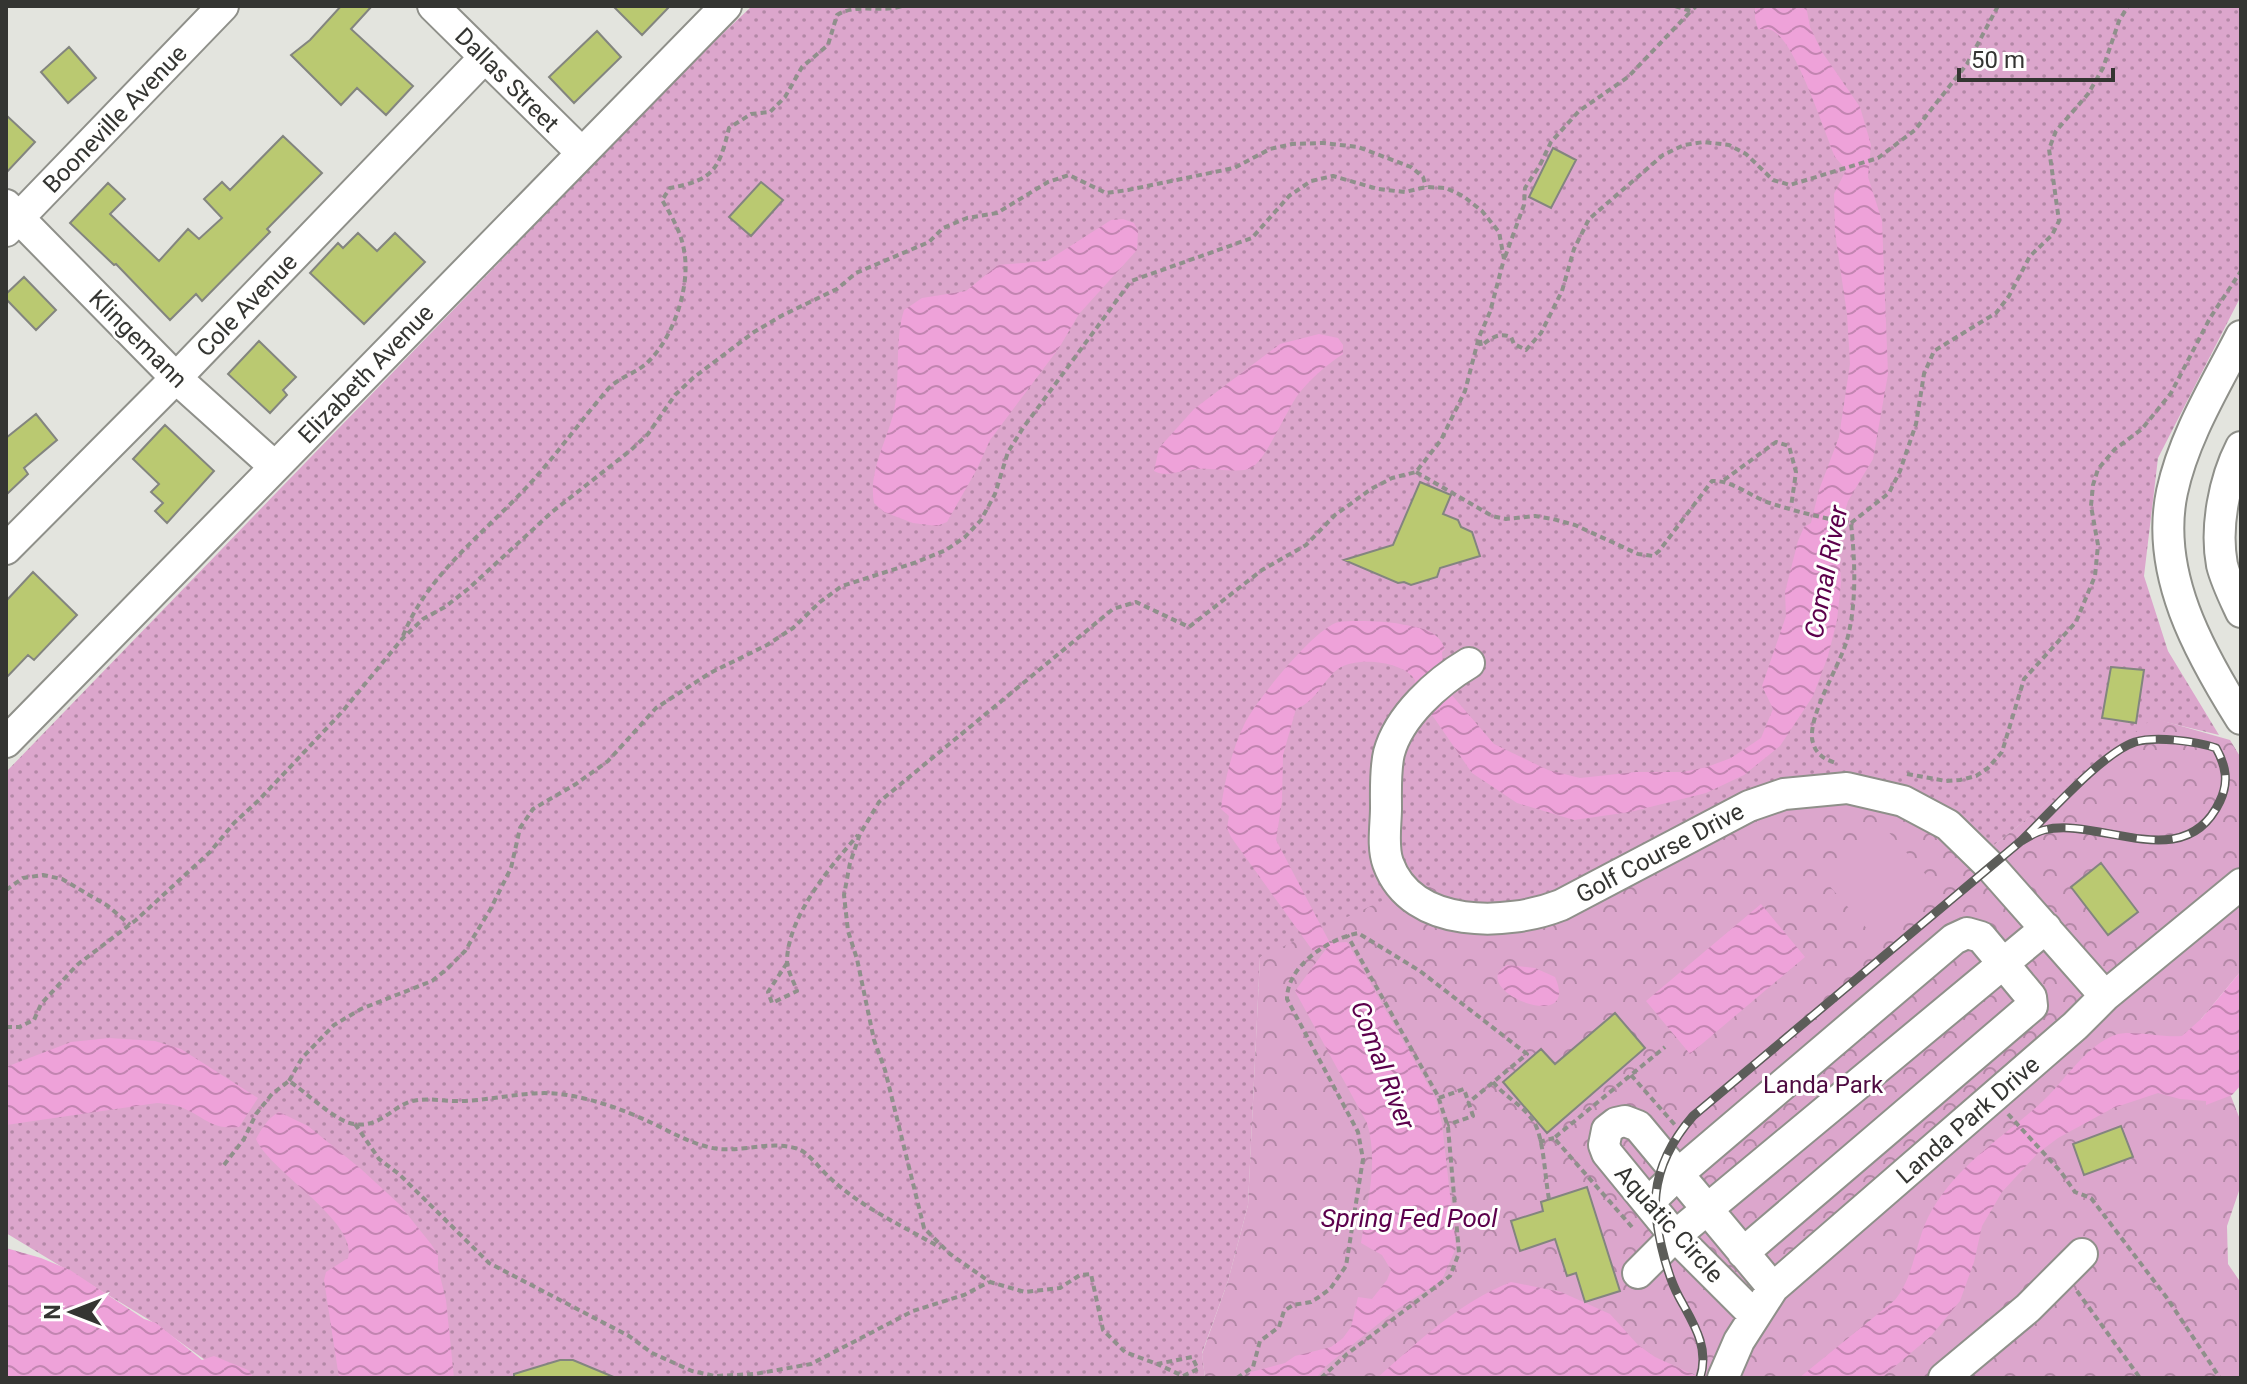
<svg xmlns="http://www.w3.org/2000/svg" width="2247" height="1384" font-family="Roboto,sans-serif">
  <defs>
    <pattern id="grass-dots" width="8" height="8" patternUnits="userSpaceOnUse" patternTransform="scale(2)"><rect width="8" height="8" fill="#dca6cc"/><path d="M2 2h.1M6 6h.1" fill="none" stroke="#b388a6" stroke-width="1.8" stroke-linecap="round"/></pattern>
    <pattern id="forest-crowns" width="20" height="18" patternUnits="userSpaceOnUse" patternTransform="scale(2)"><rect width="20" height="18" fill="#dca6cc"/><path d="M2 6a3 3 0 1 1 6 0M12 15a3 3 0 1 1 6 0" fill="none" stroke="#b388a6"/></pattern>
    <pattern id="water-waves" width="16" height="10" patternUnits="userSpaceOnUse" patternTransform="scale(2)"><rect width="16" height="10" fill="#eea2d9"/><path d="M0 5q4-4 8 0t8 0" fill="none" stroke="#c285b1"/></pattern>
  </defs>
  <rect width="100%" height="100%" fill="#e3e4de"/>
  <path fill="url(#grass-dots)" d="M752,6H2241V296L2158,458L2144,576L2168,651L2219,735L2153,719L1993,846L1933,800L1850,773L1785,777L1526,905L1260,957L1248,1205L1228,1281L1202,1353L1205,1378H230L151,1321L6,1233V772L698,57Z"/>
  <path fill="url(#forest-crowns)" d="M2153,718L2230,740L2241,758V971L2201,1019L2241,1122V1185L2227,1226L2228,1264L2241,1283V1378H1205L1202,1354L1228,1281L1248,1205L1260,957L1421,883L1473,906L1526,905L1785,777L1850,773L1933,800L1993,846Z"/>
  <path fill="#dca6cc" d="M1886,829L1934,884L1876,939L1826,882Z"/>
  <path fill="url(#water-waves)" d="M1755,6H1806L1810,27L1822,52L1860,107L1871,145L1868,177L1882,221L1888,374L1873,459L1848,501L1838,536L1841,583L1837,620L1828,656L1813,696L1780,746L1744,775L1706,793L1630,812L1574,820L1517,803L1472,773L1430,712L1413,693L1415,680C1404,661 1356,656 1338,669C1322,681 1317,701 1296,709L1283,755L1282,801L1276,840L1330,943L1347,942L1436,1099L1442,1124L1456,1248L1447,1268L1442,1280L1393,1312L1326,1366L1316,1378H1247L1251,1372L1285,1363L1295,1356L1331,1347L1343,1338L1351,1327L1358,1297L1372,1299L1387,1280L1391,1270L1382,1255L1361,1243C1367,1203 1379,1162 1367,1123L1295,991L1329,945L1313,951L1231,837L1227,828L1229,816L1221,809C1224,782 1232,750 1244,725C1254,703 1316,626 1339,622C1352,620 1387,621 1400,624C1419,628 1437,628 1445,649L1442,652L1444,686L1494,744L1548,770L1580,778L1636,772H1683L1707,767L1731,758L1761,738L1773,709L1762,686L1786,616L1785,592L1798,541L1804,527L1811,523L1819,490L1839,437L1850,364L1847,314L1835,233L1834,194L1846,170L1835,157C1824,130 1797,48 1776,33C1771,28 1765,29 1758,29L1755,18Z
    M1123,219L1134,223L1138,231L1137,250L1079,314L1059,348L990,440L977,469L947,522L937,526L913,523L884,512L874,503C868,472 887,441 894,411C901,378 894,342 904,310L922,298L966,291L998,265L1047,261L1111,220Z
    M1319,334L1338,338L1343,345V354C1325,366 1310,379 1297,396C1286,412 1265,461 1251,468C1239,474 1210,467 1195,469C1182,470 1166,478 1154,471L1159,448L1194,409L1280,344Z
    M1761,904L1805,957L1690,1054L1646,1001Z
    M1507,965L1535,968L1555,977C1582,1037 1464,989 1507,965Z
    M2241,971V1085L2232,1095L2206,1105V1101L2180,1099L2158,1093L2113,1108L2058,1138L2038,1153L2002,1192L1982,1226L1974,1262L1960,1301L1931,1336L1881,1378H1799L1895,1300C1916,1274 1915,1238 1932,1210C1959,1163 2005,1136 2044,1100C2066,1079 2086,1046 2115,1035C2131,1029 2161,1038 2182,1036L2201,1019Z
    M109,1038L155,1041L181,1049L258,1098L239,1127C212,1130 206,1118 183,1108C175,1104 166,1104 157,1103L6,1125V1067L71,1042Z
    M279,1112L308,1126L361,1169L399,1204L431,1244L438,1255V1268L446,1300L454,1378H339L324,1280L326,1272L348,1258C359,1222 269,1171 256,1139C261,1129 269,1117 279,1112Z
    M6,1248L41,1258L70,1270L144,1319L156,1323L202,1360L214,1356L248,1370L254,1378H6Z
    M1511,1282L1561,1292L1610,1314L1638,1345L1655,1357L1701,1378H1377C1418,1342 1459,1302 1511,1282Z"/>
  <path fill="#bac971" stroke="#83857f" stroke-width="2" d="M341,6H372L351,29L413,86L386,115L357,88L341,105L291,55L310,40Z
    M613,6H670L642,35Z
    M597,31L621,57L574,103L549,77Z
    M69,47L96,78L68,103L41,72Z
    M6,115L35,142L6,173Z
    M283,136L322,173L267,229L270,232L202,301L196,294L170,320L116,264L114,265L70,223L108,183L125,199L110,214L159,261L188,229L199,239L222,218L204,199L222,182L230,190Z
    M1553,148L1576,160L1551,208L1529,197Z
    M761,182L783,200L751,236L729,217Z
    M358,233L377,251L395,233L425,262L364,324L310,273L338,243L343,248Z
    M24,277L56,310L36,330L6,299V294Z
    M259,341L296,377L283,390L287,395L270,413L228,374Z
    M36,414L57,440L24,468L28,474L6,495V438Z
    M165,425L214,471L167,523L155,511L163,503L151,492L159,484L133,459Z
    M1420,482L1451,495L1443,514L1458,520L1461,527L1472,532L1480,556L1440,568L1437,577L1411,585L1404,582L1398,583L1344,560L1393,545Z
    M33,572L77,615L34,660L28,655L6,678V601Z
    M2111,667L2144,670L2136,723L2102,718Z
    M2101,863L2138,912L2108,935L2071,887Z
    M1615,1013L1645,1048L1547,1133L1503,1082L1541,1049L1555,1064Z
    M2121,1126L2133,1157L2084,1175L2073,1144Z
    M1587,1187L1620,1291L1585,1302L1576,1273L1567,1276L1555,1239L1520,1251L1511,1221L1543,1211L1541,1202Z
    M560,1360H573L616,1378H514V1374Z"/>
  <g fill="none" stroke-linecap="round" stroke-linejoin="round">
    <defs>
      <path id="minor" d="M433,6L582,153
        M6,205L176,378L275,467
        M6,231L223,6
        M2241,336C2216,385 2184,436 2172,492C2155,573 2199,652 2241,719
        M2241,447C2224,480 2215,528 2222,565C2226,581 2234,597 2241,612
        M6,549L176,378L485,57
        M1469,663C1437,682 1399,716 1389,753C1385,770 1386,790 1386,808C1386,825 1382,846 1388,863C1412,930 1508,926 1561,905L1749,806L1784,794L1847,788L1903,801L1948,825L1990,866L2105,996
        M6,742L726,6
        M1648,1203L1679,1173L1954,939L1967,933L1981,937L2031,997L2032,1006L1743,1253
        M1638,1273L1675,1236L2046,928
        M1754,1315L1675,1236L1607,1153L1604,1145L1607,1130L1616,1123L1625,1121L1638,1126L1773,1288
        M1723,1378L1739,1341L1773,1288L2075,1026L2105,996L2241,884
        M1944,1378L2028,1308L2082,1254"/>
    </defs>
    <use href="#minor" stroke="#8f908a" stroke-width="34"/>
    <path stroke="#8f908b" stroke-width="4" stroke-dasharray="6 4" stroke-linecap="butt" d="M1675,6L1691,11L1696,6
      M1505,257L1524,205L1525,188L1540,165L1551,142L1579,111L1628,77L1691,11
      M1480,340L1481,346C1491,338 1499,332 1511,337L1514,344L1526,350L1541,333L1562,291L1574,249L1589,219L1663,155L1684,145L1704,142L1729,145L1746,154L1773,180L1790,185L1878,158L1915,130L1967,64L1998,6
      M1416,472L1492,516L1506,519L1535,516L1553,519L1575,525L1638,554L1653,556L1659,551L1712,481C1733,480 1751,497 1770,503C1797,512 1823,518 1851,523C1855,561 1857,603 1847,640C1839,667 1810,712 1812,738C1814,753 1823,759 1836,763
      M1724,480L1776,442L1789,446L1796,472L1791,507
      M1851,523L1889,493L1900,471L1916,424L1924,374L1934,351L1996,313L2009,296L2030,256L2052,235L2059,221L2049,149L2056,131L2088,94L2103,68L2119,21L2128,6
      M403,636C428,572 490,529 535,478C560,450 583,418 608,389C619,377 637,373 648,362C674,337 691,285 684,250C681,232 671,215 662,200L670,188C714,180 719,169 729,128L751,114L770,112L785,97L802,67L828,45L837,15C856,3 881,13 902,6
      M1907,774L1946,781L1960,780L1976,776L1988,768L2002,752L2024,679L2076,622L2095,576L2098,545L2091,506L2093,485L2098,469L2115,449L2142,429L2171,393L2210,318L2241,271
      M6,890L23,878L43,875L62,879L108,906L130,925
      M787,963L768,992L772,1003L797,991C794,982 787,970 787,961C788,916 830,867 858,835
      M6,1027H19L34,1020L41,1004L77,965L136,920L210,852L234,823L258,801L342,712L402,639L423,619L445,607L468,589L552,512L631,450L648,434L675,395L693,378L754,332L783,315L837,289L856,273L929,242L943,228L967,218L997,213L1048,182L1069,175L1106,193L1128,190L1234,168L1270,149L1292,144L1323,143L1358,147L1411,167L1423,177L1426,187
      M1631,1075L1675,1125
      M289,1081L302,1058L334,1025L361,1009L432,981L447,969L465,951L490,910L511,868L520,828L533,809L576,784L608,761L656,708L710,673L767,645L793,628L820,602L842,586L914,563L946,550L965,537L981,520L995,494L1008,452L1023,428L1131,281L1252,238L1289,196L1311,181L1333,176L1378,189L1405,192L1426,187L1446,188L1463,196L1482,211L1499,232L1504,259L1490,312L1479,337L1465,391L1441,440L1416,472L1392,478L1371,489L1335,515L1306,545L1262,570L1189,627L1136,602L1113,609L879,802L860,834L850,863L844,895L848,931L857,959L874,1040L885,1070L924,1228L950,1254L990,1282L1025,1292L1060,1288L1080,1275L1091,1274L1103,1330L1125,1352L1157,1364L1192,1357L1198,1369L1183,1376L1157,1364
      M1493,1082C1505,1097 1523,1105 1534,1122C1544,1139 1545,1179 1549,1199
      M1439,1098L1464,1089L1473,1116L1447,1125
      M2008,1114L2061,1172L2075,1192L2091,1198L2167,1298L2220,1378
      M355,1124L379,1159L399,1174L489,1263L629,1336L652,1353L692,1371L715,1376L755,1374L811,1364L913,1311L964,1295L989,1282
      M1539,1142L1554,1138
      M224,1165L244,1139L256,1114L272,1094L289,1081C306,1092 336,1122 354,1124C379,1128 390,1109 409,1102C425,1097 441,1101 457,1101C492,1101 526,1090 560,1094C592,1098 624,1110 652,1123C671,1132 688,1142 708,1147C738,1155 768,1139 798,1149C808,1152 820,1169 829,1177C862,1208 903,1226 941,1248
      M1632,1227L1554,1138L1665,1047
      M2077,1291L2140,1378
      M1237,1378L1253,1367L1260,1341L1279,1327L1284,1311L1293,1305L1311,1302L1319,1297L1330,1289L1346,1266L1363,1159L1358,1132L1287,999C1287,966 1328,939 1358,933L1420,971L1527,1054L1468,1103
      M1321,1378L1347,1354L1450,1276L1459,1253L1448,1127L1438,1096L1347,935"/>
    <use href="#minor" stroke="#fff" stroke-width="30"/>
    <defs>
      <path id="rail" d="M1700,1378C1710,1347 1693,1323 1679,1297C1666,1273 1653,1221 1656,1194C1659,1164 1674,1138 1693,1116L2021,841C2028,837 2036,832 2044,830C2099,816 2185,877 2220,801C2229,782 2226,766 2216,748C2196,741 2155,736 2135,742C2102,753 2048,815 2021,841"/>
    </defs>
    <use href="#rail" stroke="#5c5d59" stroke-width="9"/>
    <use href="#rail" stroke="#fffffe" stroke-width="6" stroke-dasharray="18" stroke-linecap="butt"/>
  </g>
  <g text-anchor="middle" stroke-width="6" stroke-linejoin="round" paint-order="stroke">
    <g font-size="24" fill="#343532" stroke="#fffffe">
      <text transform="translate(507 80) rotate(45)" y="8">Dallas Street</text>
      <text transform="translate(115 119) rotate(-46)" y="8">Booneville Avenue</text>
      <text transform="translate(247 305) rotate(-46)" y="8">Cole Avenue</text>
      <text transform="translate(138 339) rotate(45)" y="8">Klingemann</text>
      <text transform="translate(366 374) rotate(-46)" y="8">Elizabeth Avenue</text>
      <text transform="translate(1660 853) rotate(-28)" y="8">Golf Course Drive</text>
      <text transform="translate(1968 1120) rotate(-41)" y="8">Landa Park Drive</text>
      <text transform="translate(1669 1224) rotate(48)" y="8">Aquatic Circle</text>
    </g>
    <g font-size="24" fill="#4e0b41" stroke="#fffffe">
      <text x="1823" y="1093">Landa Park</text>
    </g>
    <g font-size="26" font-style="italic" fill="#5c004c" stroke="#fffffe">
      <text transform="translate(1826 572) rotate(-79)" y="9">Comal River</text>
      <text transform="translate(1383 1065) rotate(69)" y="9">Comal River</text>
      <text x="1409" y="1227">Spring Fed Pool</text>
    </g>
  </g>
  <rect width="2247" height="1384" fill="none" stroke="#343532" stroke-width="16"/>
  <g transform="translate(72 1312) rotate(270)" stroke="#fffffe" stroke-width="6" paint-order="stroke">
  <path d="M0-6L14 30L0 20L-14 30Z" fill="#343532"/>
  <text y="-12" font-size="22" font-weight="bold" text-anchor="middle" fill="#343532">N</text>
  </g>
  <path d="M1959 68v12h154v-12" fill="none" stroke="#343532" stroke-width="4"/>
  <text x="1971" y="68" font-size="24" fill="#343532" stroke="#fffffe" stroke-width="6" paint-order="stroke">50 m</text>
</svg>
